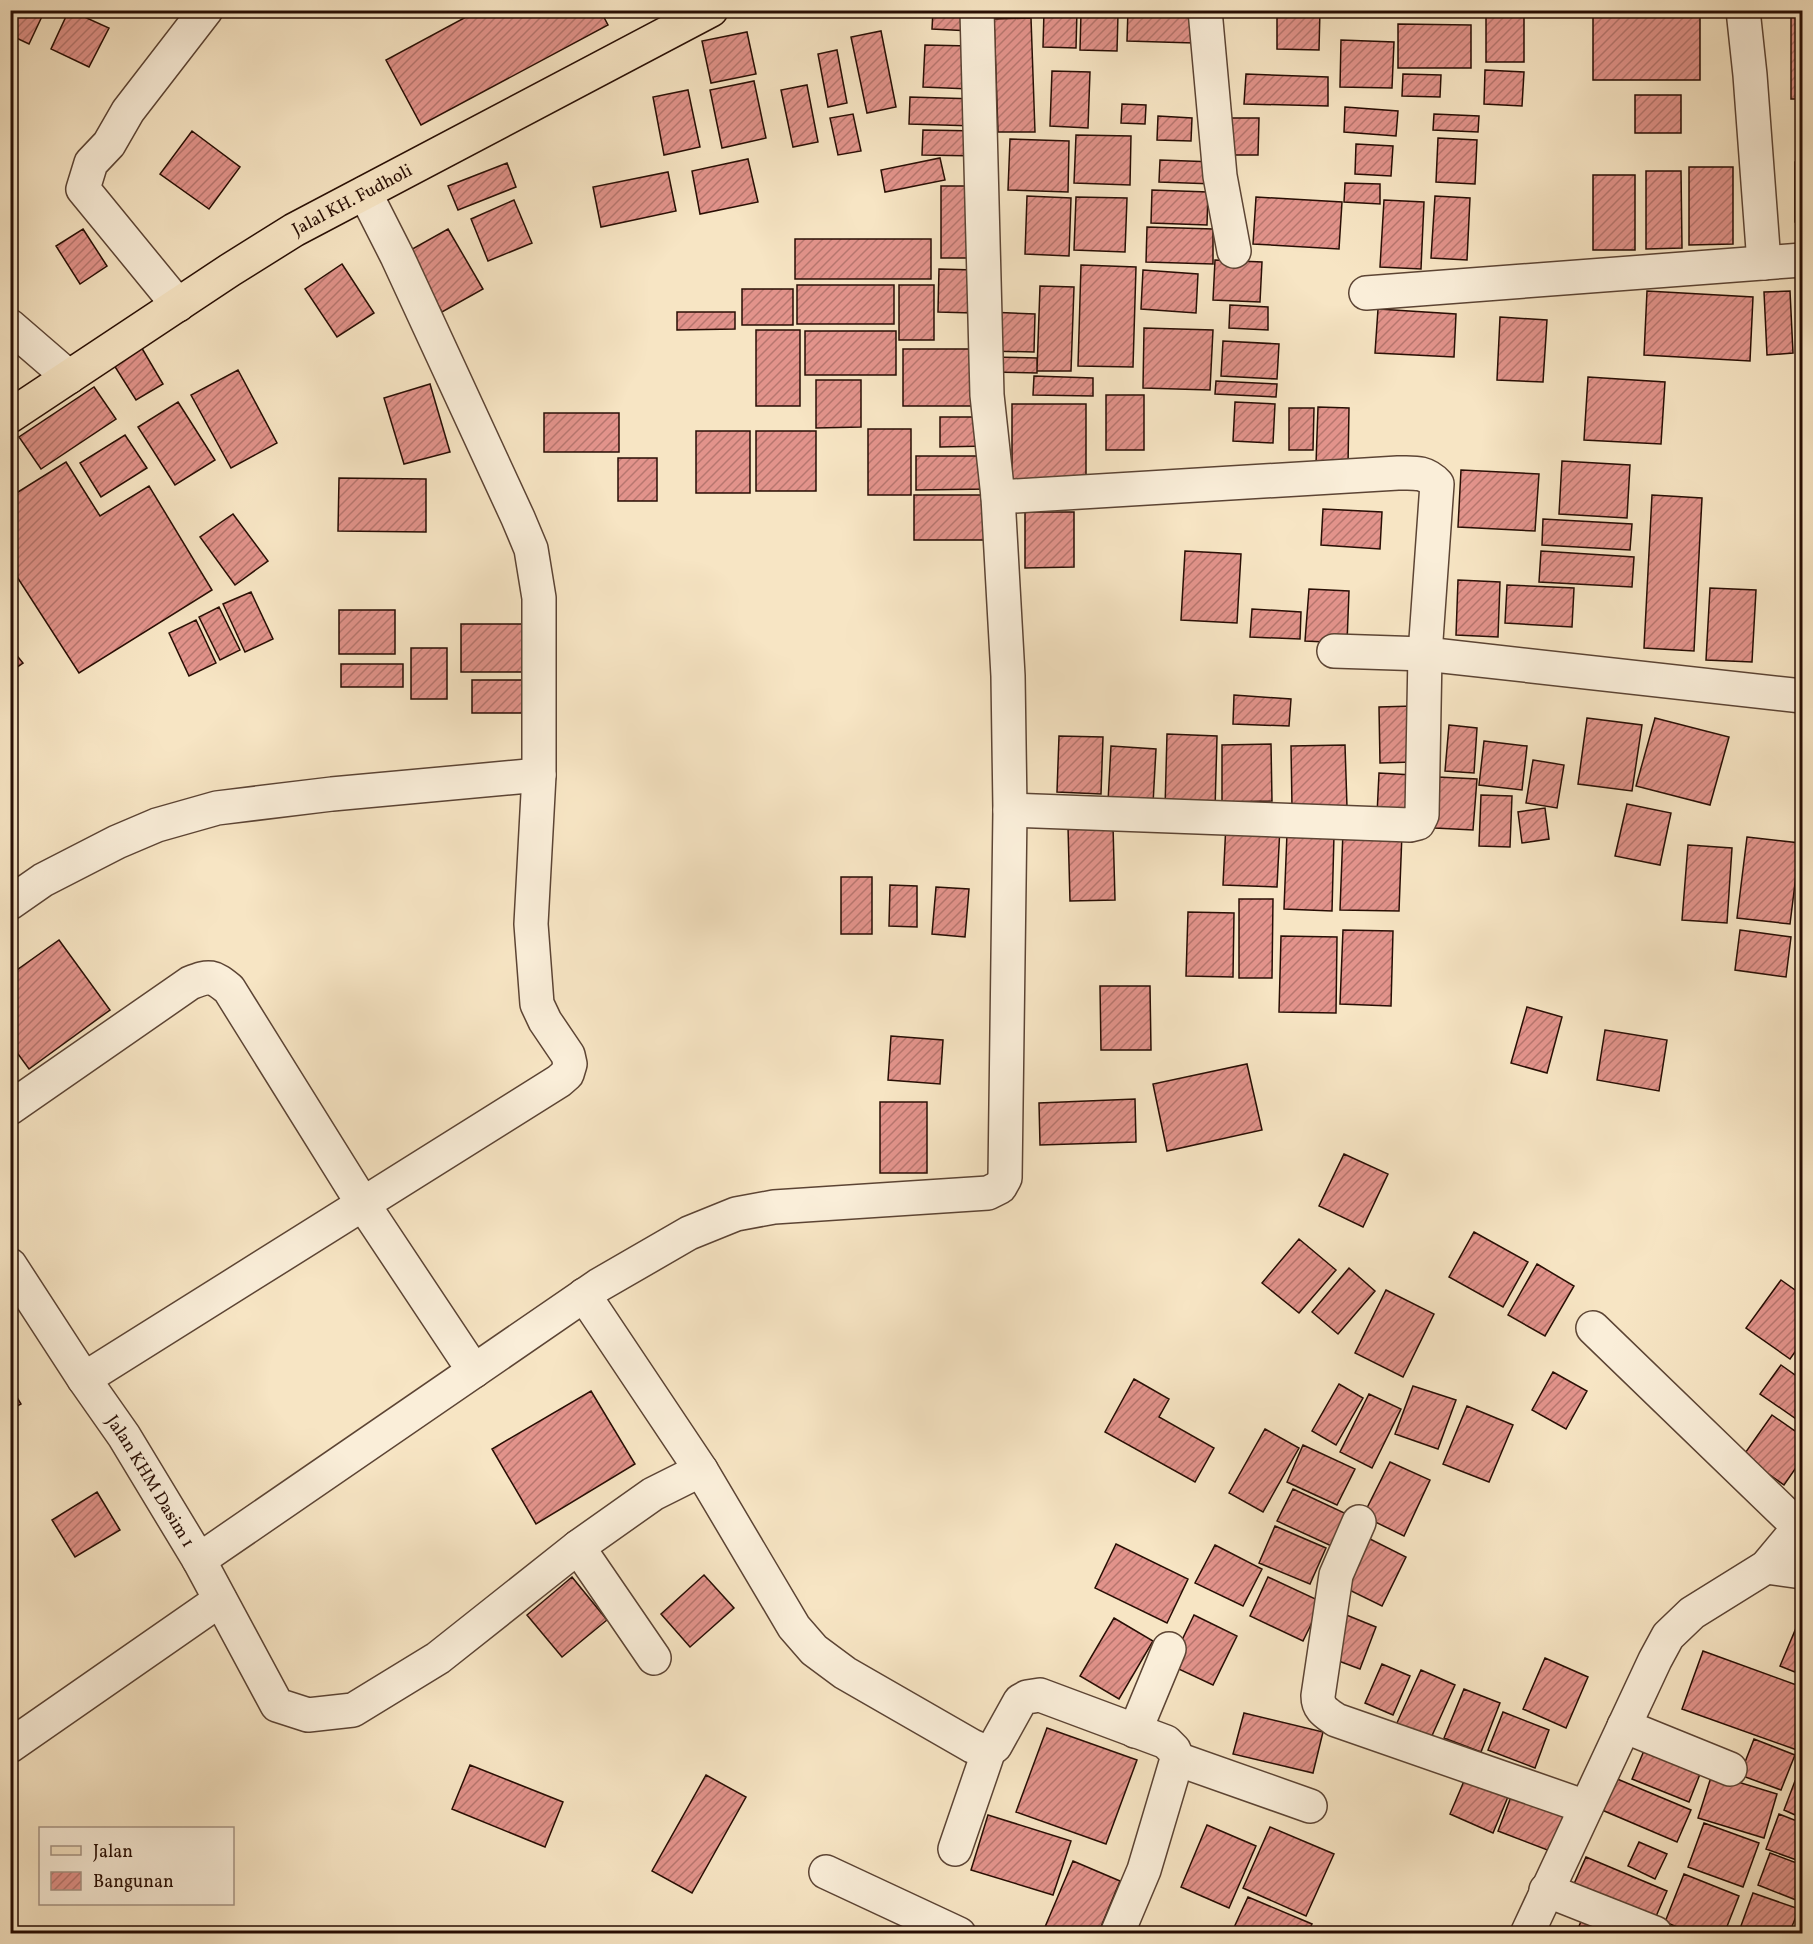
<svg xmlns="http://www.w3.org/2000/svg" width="1813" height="1944" font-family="Vollkorn,serif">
  <defs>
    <pattern id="building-hatch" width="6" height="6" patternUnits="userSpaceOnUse" patternTransform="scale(1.5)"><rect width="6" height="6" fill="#e2938b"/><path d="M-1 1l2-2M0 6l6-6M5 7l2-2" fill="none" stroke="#b7766f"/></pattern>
  </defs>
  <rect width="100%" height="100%" fill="#f7e5c4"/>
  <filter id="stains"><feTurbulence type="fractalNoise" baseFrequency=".00333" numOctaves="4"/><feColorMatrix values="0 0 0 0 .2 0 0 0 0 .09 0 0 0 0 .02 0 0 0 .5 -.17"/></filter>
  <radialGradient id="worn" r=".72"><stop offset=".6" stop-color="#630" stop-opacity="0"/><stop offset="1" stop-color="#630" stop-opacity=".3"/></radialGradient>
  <path fill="url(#building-hatch)" stroke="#280e04" stroke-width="1.5" d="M10,10H45L29,44L10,35Z
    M69,10L109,28L89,67L51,49Z
    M479,10H600L608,25L421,125L386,60Z
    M933,10H971V31L932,29Z
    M1128,10H1194V43L1127,41Z
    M1277,10H1320L1319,50L1277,49Z
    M1486,10H1524V62H1486Z
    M1593,10H1700V80H1593Z
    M1791,10H1802V99H1791Z
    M1044,11H1077L1076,48L1043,47Z
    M1081,13L1118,14L1117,51L1080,50Z
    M1031,18L1035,132H998L994,19Z
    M1398,24L1471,25V68H1398Z
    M881,31L896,107L867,113L851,37Z
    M747,32L756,74L711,83L702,41Z
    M1341,40L1394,42L1392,88L1340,87Z
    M925,45L970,46L969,89L923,87Z
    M837,50L847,103L828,107L818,54Z
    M1485,70L1524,72L1522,106L1484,104Z
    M1052,71L1090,72L1088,128L1050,126Z
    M1246,74L1328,77V106L1244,104Z
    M1403,74L1441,75L1440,97L1402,96Z
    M754,81L766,138L722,148L710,90Z
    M807,85L818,142L793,147L781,90Z
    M688,90L700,147L664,155L653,97Z
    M1635,95H1681V133H1635Z
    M910,97L976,99L975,126L909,124Z
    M1122,104L1146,105L1145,124L1121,123Z
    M1345,107L1398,111L1396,136L1344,132Z
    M853,114L861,151L838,155L830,118Z
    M1434,114L1479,116L1478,132L1433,130Z
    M1158,116L1192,118L1191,141L1157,140Z
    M1227,118H1259L1258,155H1225Z
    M923,130L980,131L979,156L922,155Z
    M192,131L240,167L209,209L160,174Z
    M1076,135L1131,136L1130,185L1074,183Z
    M1438,138L1477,140L1475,184L1436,182Z
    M1010,139L1069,141L1068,192L1008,190Z
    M1356,144L1393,146L1391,176L1355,174Z
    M940,158L945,180L885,192L881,170Z
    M748,159L758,202L700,214L692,171Z
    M1160,160L1215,162L1214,184L1159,182Z
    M1795,162H1802V222H1795Z
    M507,163L516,187L458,210L448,186Z
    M1689,167H1733V244L1689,245Z
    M1646,171H1681L1682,248L1646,249Z
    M668,172L676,211L601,227L593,187Z
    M1593,175H1635V250H1593Z
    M1345,183L1380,184V204L1344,202Z
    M941,186H978V258H941Z
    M1152,190L1208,192L1207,225L1151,223Z
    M1027,196L1071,198L1069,256L1025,254Z
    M1435,196L1470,198L1467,260L1431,258Z
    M1076,197L1127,198L1125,252L1074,250Z
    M1256,197L1342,202L1339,249L1253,244Z
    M514,200L532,243L488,261L471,219Z
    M1384,200L1424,202L1421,269L1380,267Z
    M1147,227L1213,229V264L1146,262Z
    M83,229L107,266L80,284L56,246Z
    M448,229L483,289L442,312L407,252Z
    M795,239H931V279H795Z
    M1215,260L1262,262L1260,302L1213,300Z
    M342,264L374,313L337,337L305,289Z
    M1081,265L1136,267L1133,367L1078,366Z
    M939,269L975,270L973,313L938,312Z
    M1143,270L1198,274L1196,313L1141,309Z
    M797,285H894V324H797Z
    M899,285H934V340H899Z
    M1040,286L1074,287L1071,371H1037Z
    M742,289H793V325H742Z
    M1647,291L1753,297L1750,361L1644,355Z
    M1790,291L1793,353L1767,355L1764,292Z
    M1230,305L1268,307V330L1229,328Z
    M1378,309L1456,314L1454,357L1375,353Z
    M677,312H735V329L677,330Z
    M988,312L1035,314L1034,352L987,351Z
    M1500,317L1547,320L1543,382L1497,380Z
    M1144,328L1213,330L1210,390L1143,388Z
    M756,330H800V406H756Z
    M805,331H896V375H805Z
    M1223,341L1279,344L1277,379L1221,376Z
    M140,345L163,384L136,400L112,362Z
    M903,349H979V406H903Z
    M988,357L1037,358V373L988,372Z
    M238,370L277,443L231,468L191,395Z
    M1034,376L1093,378V396L1033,395Z
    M1588,377L1665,382L1661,444L1584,440Z
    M816,380H861V427L816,428Z
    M1216,381L1277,384L1276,397L1215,394Z
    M430,384L450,452L404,464L384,398Z
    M94,387L116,419L41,469L19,437Z
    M1106,395H1144V450H1106Z
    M178,402L215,460L175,485L138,427Z
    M1235,402L1275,404L1273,443L1233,441Z
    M1012,404H1086V489H1012Z
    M1318,407L1349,408L1348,465L1316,464Z
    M1289,408H1314L1313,450H1289Z
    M544,413H619V452H544Z
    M940,417H987V446L940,447Z
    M868,429H911V495H868Z
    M696,431H750V493H696Z
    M756,431H816V491H756Z
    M125,435L147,468L101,497L80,463Z
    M916,456H990V489L916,490Z
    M618,458H657V501H618Z
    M1562,461L1630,465L1627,518L1559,514Z
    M66,462L100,516L149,486L212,590L79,673L10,566V497Z
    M1461,470L1539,474L1535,531L1458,527Z
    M339,478L426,479V532L338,531Z
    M914,495H990L991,540H914Z
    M1652,495L1702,498L1694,651L1644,648Z
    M1323,509L1382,512L1380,549L1321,545Z
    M1025,512H1074V567L1025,568Z
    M233,514L268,561L235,585L200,537Z
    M1543,519L1632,524L1630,550L1542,545Z
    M1185,551L1241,554L1237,623L1181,620Z
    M1541,551L1634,557L1632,587L1539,582Z
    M1458,580L1500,582L1498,637L1456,635Z
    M1507,585L1574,588L1572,627L1505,623Z
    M1710,588L1756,590L1752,662L1706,660Z
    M1309,589L1349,591L1347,643L1305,641Z
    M251,592L273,639L245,652L223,604Z
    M219,607L240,650L220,660L199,617Z
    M1252,609L1301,612L1300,639L1250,637Z
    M339,610H395V654H339Z
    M196,620L216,663L189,676L169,633Z
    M461,624H531V672H461Z
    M10,647L23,663L10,672Z
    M411,648H447V699H411Z
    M341,664H403V687H341Z
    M472,680H522V713H472Z
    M1234,695L1291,699L1289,726L1233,724Z
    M1413,706V762L1380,763L1379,707Z
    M1587,718L1642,725L1632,791L1578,784Z
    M1655,718L1729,737L1710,805L1636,786Z
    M1449,725L1477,728L1474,773L1445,771Z
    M1167,734L1217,736L1215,810L1165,808Z
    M1059,736L1103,737L1101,794L1057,792Z
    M1484,741L1527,746L1522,790L1479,785Z
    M1271,744L1272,801L1222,802V745Z
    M1345,745L1347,807L1292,808L1291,746Z
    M1111,746L1156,749L1153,804L1108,802Z
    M1533,760L1564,765L1557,808L1526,803Z
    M1379,773L1413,775L1411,816L1377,815Z
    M1438,777L1477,779L1473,830L1435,828Z
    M1481,795L1512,796L1510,847L1479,846Z
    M1627,804L1671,813L1660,865L1615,856Z
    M1545,808L1549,839L1522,843L1518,812Z
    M1226,823L1280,826L1277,887L1223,885Z
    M1113,826L1115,900L1070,901L1068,827Z
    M1343,831L1402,833L1399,911L1340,910Z
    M1287,833L1334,835L1332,911L1284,909Z
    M1747,837L1800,843L1790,924L1737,918Z
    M1688,845L1732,848L1727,923L1682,920Z
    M841,877H872V934H841Z
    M890,885L917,886V927L889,926Z
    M936,887L969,889L965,937L932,934Z
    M1239,899H1273L1272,978H1239Z
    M1188,912L1234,913L1233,977L1186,976Z
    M1343,930L1393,931L1391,1006L1340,1004Z
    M1740,930L1791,937L1786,977L1735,970Z
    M1281,936L1337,937L1336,1013L1279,1012Z
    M59,940L110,1010L29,1069L10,1043V975Z
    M1100,986H1150L1151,1050H1101Z
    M1527,1007L1562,1017L1547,1073L1511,1063Z
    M1605,1030L1667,1040L1659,1091L1597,1080Z
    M891,1036L943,1040L940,1084L888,1080Z
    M1247,1064L1262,1130L1167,1151L1153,1084Z
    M1135,1099L1136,1142L1040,1145L1039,1103Z
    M880,1102H927V1173H880Z
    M1344,1154L1388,1174L1363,1227L1319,1206Z
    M1474,1232L1528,1262L1503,1307L1449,1277Z
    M1299,1239L1336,1270L1299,1313L1262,1283Z
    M1537,1264L1574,1286L1545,1336L1508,1315Z
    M1349,1268L1375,1291L1338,1334L1312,1312Z
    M1781,1280L1802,1295V1342L1790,1359L1746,1328Z
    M1386,1290L1434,1314L1403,1377L1355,1353Z
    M1781,1365L1802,1380V1423L1760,1394Z
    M1553,1372L1587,1391L1566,1429L1532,1410Z
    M1134,1379L1169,1399L1159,1417L1214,1448L1195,1482L1105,1432Z
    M1339,1384L1363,1398L1336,1445L1312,1431Z
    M10,1386L21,1404L10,1410Z
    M1413,1386L1456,1400L1438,1449L1395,1434Z
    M591,1391L635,1464L536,1524L492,1449Z
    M1369,1394L1401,1409L1372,1468L1340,1452Z
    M1467,1406L1513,1425L1489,1482L1443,1464Z
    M1772,1415L1802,1436V1459L1784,1485L1743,1456Z
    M1265,1429L1299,1448L1263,1512L1229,1493Z
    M1303,1445L1355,1469L1337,1505L1287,1482Z
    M1390,1462L1430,1480L1404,1536L1363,1516Z
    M1293,1489L1353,1517L1338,1549L1277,1521Z
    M97,1492L120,1530L75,1557L52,1520Z
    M1275,1526L1326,1548L1310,1584L1259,1563Z
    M1364,1536L1406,1557L1382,1606L1339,1585Z
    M1116,1544L1188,1579L1167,1623L1095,1588Z
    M1215,1545L1262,1569L1243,1606L1195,1583Z
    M704,1575L734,1608L690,1647L661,1614Z
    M572,1577L607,1620L562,1657L527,1615Z
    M1268,1577L1322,1602L1303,1641L1250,1616Z
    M1344,1614L1376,1627L1360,1669L1328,1657Z
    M1194,1615L1237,1636L1213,1685L1170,1665Z
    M1114,1618L1153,1641L1119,1699L1080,1676Z
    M1799,1621L1802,1623V1675L1780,1666Z
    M1703,1651L1802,1687V1736L1797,1750L1682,1709Z
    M1545,1658L1588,1677L1566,1728L1523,1709Z
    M1382,1664L1410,1676L1393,1715L1365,1703Z
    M1421,1670L1455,1685L1430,1740L1396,1725Z
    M1464,1689L1500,1703L1481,1752L1444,1738Z
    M1503,1712L1549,1730L1535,1768L1488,1750Z
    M1244,1713L1323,1732L1313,1773L1233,1754Z
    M1047,1728L1137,1760L1106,1844L1016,1812Z
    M1754,1739L1795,1755L1781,1790L1740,1775Z
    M1646,1746L1702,1769L1689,1802L1632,1779Z
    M470,1765L563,1802L545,1847L452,1809Z
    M1467,1774L1510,1792L1493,1833L1450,1814Z
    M1712,1774L1777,1794L1764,1838L1698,1818Z
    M706,1775L746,1797L692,1893L652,1871Z
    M1615,1778L1691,1810L1677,1842L1602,1810Z
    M1795,1781L1802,1784V1818L1784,1810Z
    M1512,1794L1573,1817L1558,1854L1498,1831Z
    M1779,1814L1802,1823V1862L1766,1849Z
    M988,1815L1071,1841L1053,1895L971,1870Z
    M1704,1823L1759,1843L1743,1887L1688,1867Z
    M1207,1825L1256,1846L1229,1908L1181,1887Z
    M1270,1827L1334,1854L1306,1916L1243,1888Z
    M1639,1842L1667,1854L1655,1879L1628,1866Z
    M1770,1853L1802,1865V1884L1796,1900L1758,1885Z
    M1586,1857L1667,1891L1654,1921L1573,1886Z
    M1073,1861L1120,1881L1098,1934H1042Z
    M1684,1874L1739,1896L1724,1934H1694L1665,1922Z
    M1753,1893L1799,1909L1789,1934H1738Z
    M1248,1897L1312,1924L1307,1934H1231Z
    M1585,1911L1636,1934H1576Z"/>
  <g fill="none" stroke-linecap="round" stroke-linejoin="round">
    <defs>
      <g id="minor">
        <path d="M1205,10L1220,176L1234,251"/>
        <path d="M1743,10L1750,75L1764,263"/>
        <path d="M1366,293L1802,260"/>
        <path d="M178,305L83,189L91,163L109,144L128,111L206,10"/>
        <path d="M10,326L69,377"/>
        <path d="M998,497L1398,473C1414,473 1425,471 1437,484L1425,654L1422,815L1418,823L1410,825L1010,810"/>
        <path d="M1334,651L1425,654L1802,696"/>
        <path d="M10,903L43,880L117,842L157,825L217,808L332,794L539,775"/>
        <path d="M10,1108L190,983C210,975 213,976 229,989L363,1204L474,1371"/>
        <path id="s1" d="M10,1265L84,1379L124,1436L199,1560L277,1705L308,1715L353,1710L438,1658L578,1547L653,1494L701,1470"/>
        <path d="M584,1295L701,1470L794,1627L814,1650L845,1673L972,1746C981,1750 986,1752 995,1746L1020,1701L1027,1697L1040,1695L1166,1742L1174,1750L1177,1759L1144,1870L1117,1934"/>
        <path d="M1593,1328L1800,1528"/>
        <path d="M84,1379L559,1081L567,1074L570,1064L568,1055L545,1021L537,1004L531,924L539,775V598L531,549L518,518L397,256L365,193"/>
        <path d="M1359,1522L1336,1575L1318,1696C1318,1709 1326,1713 1336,1720L1586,1807"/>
        <path d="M578,1547L654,1658"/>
        <path d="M199,1560L599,1285L689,1233L736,1214L774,1207L988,1193L1000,1187L1005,1178L1010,810L1008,676L998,497L987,395L977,10"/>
        <path d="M1766,1567L1802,1572"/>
        <path d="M1624,1726L1730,1769"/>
        <path d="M1135,1731L1169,1649"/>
        <path d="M10,1746L220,1600"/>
        <path d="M1177,1759L1310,1806"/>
        <path d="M955,1849L989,1750"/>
        <path d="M826,1872L959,1934"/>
        <path d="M1546,1890L1655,1933"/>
        <path d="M1527,1934L1655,1660L1668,1636L1692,1613L1766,1567L1802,1524"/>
      </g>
      <g id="major">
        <path id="s2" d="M10,416L230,270L294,230L711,10"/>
      </g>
    </defs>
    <use href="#minor" stroke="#5c4434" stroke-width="36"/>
    <use href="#major" stroke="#280e04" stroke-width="36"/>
    <use href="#minor" stroke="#faeed9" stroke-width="33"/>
    <use href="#major" stroke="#f7e5c4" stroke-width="33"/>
  </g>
  <g text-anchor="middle" stroke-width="4.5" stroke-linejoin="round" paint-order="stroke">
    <g font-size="18" fill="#280e04" stroke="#faeed9">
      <text dy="6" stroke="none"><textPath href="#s2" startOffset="405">Jalal KH. Fudholi</textPath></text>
      <text dy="6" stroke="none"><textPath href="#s1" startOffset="258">Jalan KHM Dasim 1</textPath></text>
    </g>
  </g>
  <rect width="1813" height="1944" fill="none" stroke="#f7e5c4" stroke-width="36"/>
  <rect x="12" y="12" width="1789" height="1920" fill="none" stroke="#280e04" stroke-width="3"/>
  <rect x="18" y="18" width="1777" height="1908" fill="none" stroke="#280e04" stroke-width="1.5"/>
  <rect x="39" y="1827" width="195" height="78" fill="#faeed9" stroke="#a69484" stroke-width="1.5"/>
  <rect x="51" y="1846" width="30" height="9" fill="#f7e5c4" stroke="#a69484" stroke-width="1.5"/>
  <text x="93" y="1857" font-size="18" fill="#280e04">Jalan</text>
  <rect x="51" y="1872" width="30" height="18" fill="url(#building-hatch)" stroke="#a69484" stroke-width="1.5"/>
  <text x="93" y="1887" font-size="18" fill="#280e04">Bangunan</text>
  <rect width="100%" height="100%" filter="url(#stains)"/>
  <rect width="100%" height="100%" fill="url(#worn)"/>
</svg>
